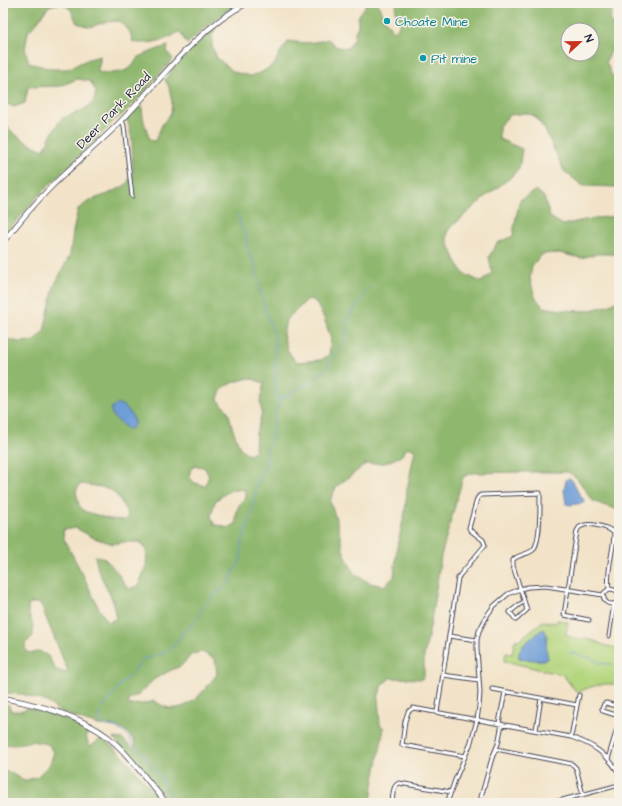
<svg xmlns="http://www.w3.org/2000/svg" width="622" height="806" font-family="'Architects Daughter',sans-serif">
  <rect width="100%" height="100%" fill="#f7f3e8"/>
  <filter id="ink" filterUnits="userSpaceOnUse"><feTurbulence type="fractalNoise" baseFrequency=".025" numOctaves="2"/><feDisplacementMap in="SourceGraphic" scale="8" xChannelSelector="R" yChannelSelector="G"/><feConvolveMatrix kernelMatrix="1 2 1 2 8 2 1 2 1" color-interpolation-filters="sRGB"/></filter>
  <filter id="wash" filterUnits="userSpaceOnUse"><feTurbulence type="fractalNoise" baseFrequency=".012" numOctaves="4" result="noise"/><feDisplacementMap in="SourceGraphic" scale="16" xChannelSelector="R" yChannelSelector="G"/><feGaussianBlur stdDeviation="0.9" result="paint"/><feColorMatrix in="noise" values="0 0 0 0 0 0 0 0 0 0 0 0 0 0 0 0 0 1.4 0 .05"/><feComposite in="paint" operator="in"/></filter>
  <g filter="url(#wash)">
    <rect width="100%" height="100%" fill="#f2e3c8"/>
    <path fill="#b4d67e" stroke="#6b7c5c" d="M557,620L568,622L566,634C575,642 581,637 591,640C595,641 599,643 603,645C608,646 614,648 619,649V685C605,682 591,686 579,692L574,689L563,675L504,661L506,653L512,654L515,640H519L543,621L556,623Z"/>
    <path fill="#8fb76d" stroke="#586c54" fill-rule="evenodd" d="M3,3H241C220,13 204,28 187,44L180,32C176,33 176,34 172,36C165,41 142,45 133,42L130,32L120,21L105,22L90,27L77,23L71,10L62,3L49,6L37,22L28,32L25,49L29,63L52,69H67L89,59L100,56V62L97,72C105,73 121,74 128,69C133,67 135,61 139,57C142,55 163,47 168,46L167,52L173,59L136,101L123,114L114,120L96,140L42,192L3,236V122C13,135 28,144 44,150L51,135L61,119L83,110L93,103L96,92L90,81L77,79L61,86L28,87L25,103L14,107L5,103L3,101Z
      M366,3H378C381,14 386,23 394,31C403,25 401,18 395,11L397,3H614L610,18L616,34L613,48L606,61L611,74L619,81V187L583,186L564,171L545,130L535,116L526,113L510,115L499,126V139L522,149L519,168L510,178L486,196L448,230L447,240L455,259L463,273L481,282L492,273L489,257L497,243L513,236L515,222L520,200L536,190L544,197L550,217L563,225C582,220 600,217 619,216V254H597L581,258L559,253L543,254L532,265L530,279L535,297L543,307L562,310L585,311L608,306L619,300V510L603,505L593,501L577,478L568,472H521L471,473L463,477L441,556L430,627L424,656V675L422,679L390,678L382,685L378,698L380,725L384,728L373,785L371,803H170L114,738L122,739L133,748L136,744L133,739L127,732L115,726L98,725L80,719L59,711L47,702L22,694L3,693V338L19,342L34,341L44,331L54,286L70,255L73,232L78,209L91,200L108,194L126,185L133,173L132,140L128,122L126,119L142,105C142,118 146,129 150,140L155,141L162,125L171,113L172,102L169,87L165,80L176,64L192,48L216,27L212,36V46L217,58L234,72L250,76L262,72L274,65L280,52L289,41C303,44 315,43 328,39L337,47L348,48L354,39L355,37L354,34L358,26V18L360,13L365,7ZM568,30H592V54H568ZM308,299L315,301L324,318L331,339L329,355L321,360L296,362L288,351L283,335L286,320ZM249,378L261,382H264L260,401L262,413L256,433L255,452L249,455L240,448L233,430L228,411L218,400C220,384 235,382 249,378ZM408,447L415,450L407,490L405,512L397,547L394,577L384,586L370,583L354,574L343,550L337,522L330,501L336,487L366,464L385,463L401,456ZM195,466L204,467L209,476L205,486L195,483L190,478V470ZM80,484C88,485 107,487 112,491C120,497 124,507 128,516L124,520L109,519L84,511L79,505L76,491ZM244,489L246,498C236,506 236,512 236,524L228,528L214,524L211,516L215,501L229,491ZM76,528L94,538L113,544L123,542H140L147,551L146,567L138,586L128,589L117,572L104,558L95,556L98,570L112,599L116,619L108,622L99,609L83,575L64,539L63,530ZM32,603H40L68,671L66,673L56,670L48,656L39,651L33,653L26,652L25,644L33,636V626L29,615L28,606ZM202,652L215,659L217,674C205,690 188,714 165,707C162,706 158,703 155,701L142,704L129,705L128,700L140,694L153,680L169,671L181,666L192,654Z
      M3,703L9,705L11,711H20L28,708L36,710L67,720L90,731L86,736L89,746L93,745L100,739C115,744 133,768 143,780C150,788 157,795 164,803H3V771L9,772L24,781L37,777L50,764L54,752L48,744L31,741L14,745L3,744Z"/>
    <path fill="#6e9dd7" stroke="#486089" d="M118,404C129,405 142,428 128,429C122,424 100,410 118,404Z
      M569,478L572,480L579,494L584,500L583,503L571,505L566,504L564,490L566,480Z
      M544,629L547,635L546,649L548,659C540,662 527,659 519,658C518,649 523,645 530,639C535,636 538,631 544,629Z"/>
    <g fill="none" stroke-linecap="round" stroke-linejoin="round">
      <path stroke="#6e9dd7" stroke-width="1" d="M279,399L286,397L311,381L319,376L325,369L336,352L342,345L346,337L347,326L352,310L357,306L369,287
        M569,653H575L582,656L591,658L599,663L619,665
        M173,803L164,785L161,776L153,770L149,762L143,753L132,744L129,737L124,732L119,730L117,728L104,725L99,720V715L103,708L119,686L136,669L142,660L169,651L178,640L182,633L192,625L204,606L217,592L222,590L230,582L232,572L237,568L241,559V549L242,542L253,507L256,486L266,465V451L271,440L275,413L278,405V400L275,383L276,371L274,334L263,303L255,265L247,248L246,234L241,227L238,214"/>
    </g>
  </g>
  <g filter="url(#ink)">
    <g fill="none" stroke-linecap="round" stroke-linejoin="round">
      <defs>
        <path id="street" d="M122,120L124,126L132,196
          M619,595C617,590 614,589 609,589L604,593C602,601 608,606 616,603L619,598
          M589,620L564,615L577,531C579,528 578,527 582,526C589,522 609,527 614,533C614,552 606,569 609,589
          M449,636L477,640
          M609,636L614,604
          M443,675L479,680
          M492,689L577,705
          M619,707L606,703L604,704L602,709L603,711L619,716
          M437,712L458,578L460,575L485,545L483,540L470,530L469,528L477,499L479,496L481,495L540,493C540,505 541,542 533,550C527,555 518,554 513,560V566L527,610L516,620L510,612L520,604L524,602
          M499,723L505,692
          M536,730L541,698
          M571,737L579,695
          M496,749L572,764L576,768L583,795
          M465,756L402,745L405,721L408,712L413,708L571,737C592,744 607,754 619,773
          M608,759L619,722
          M481,797L492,758L498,744L502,724
          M392,803C393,796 392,786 399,783L451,792
          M447,803L455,780L470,745L477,720L479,706L480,692L477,650V640L479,631L488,614L494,606L508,594L520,589L528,587L546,586L603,595
          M551,803L619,785"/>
        <path id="secondary" d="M3,242C19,222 35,203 53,185C75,163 100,143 122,120C162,79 195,30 247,3
          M3,698C40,705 90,718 117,745C135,762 150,785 167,803"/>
      </defs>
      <use href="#street" stroke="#413f50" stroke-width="5"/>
      <use href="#secondary" stroke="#413f50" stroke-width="6"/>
      <use href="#street" stroke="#fff" stroke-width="3"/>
      <use href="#secondary" stroke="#fff" stroke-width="4.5"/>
    </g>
  </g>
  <g fill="#0f9aa8" stroke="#f7f3e8" stroke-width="1.5">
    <circle cx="387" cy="21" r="4"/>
    <circle cx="423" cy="58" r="4"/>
  </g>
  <g text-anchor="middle" stroke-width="3" stroke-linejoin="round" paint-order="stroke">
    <g font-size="13" fill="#0d838f" stroke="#f7f3e8" text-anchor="start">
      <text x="395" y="26">Choate Mine</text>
      <text x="431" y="63">Pit mine</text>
    </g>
    <g font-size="13" fill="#22223b" stroke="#f7f3e8">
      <text transform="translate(113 110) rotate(-46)" y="5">Deer Park Road</text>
    </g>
  </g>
  <rect width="622" height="806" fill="none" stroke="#f7f3e8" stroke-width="16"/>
  <g transform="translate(580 42) rotate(68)"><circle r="19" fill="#f7f3e8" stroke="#a29fa3"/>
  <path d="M0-3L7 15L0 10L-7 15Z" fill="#c8321e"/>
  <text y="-6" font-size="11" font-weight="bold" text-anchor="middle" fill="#22223b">N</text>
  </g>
</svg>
